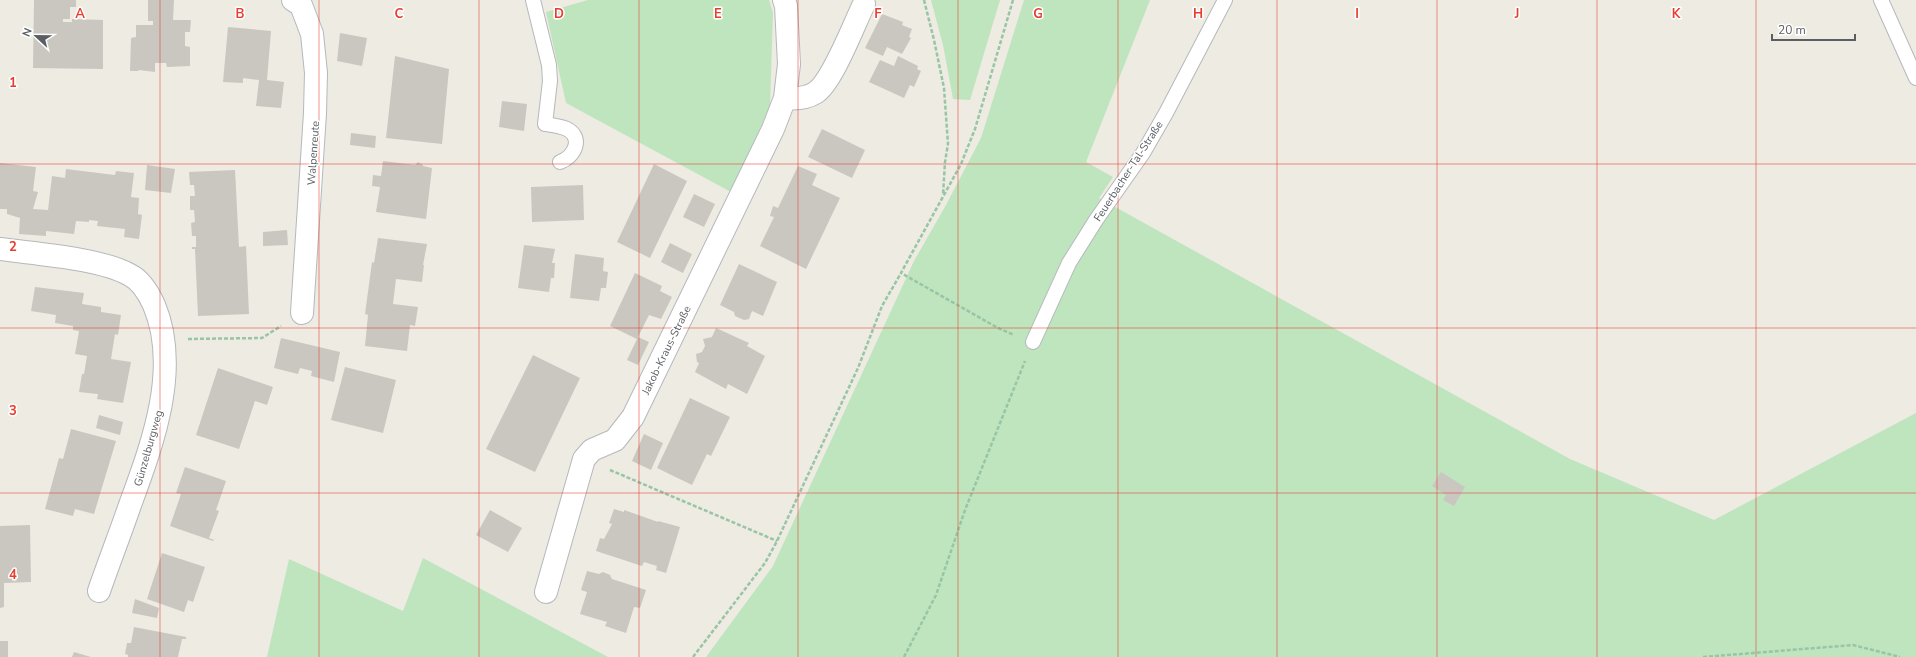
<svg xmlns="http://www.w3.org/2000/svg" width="1916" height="657" font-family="'Nunito Sans',sans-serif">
  <rect width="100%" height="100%" fill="#edebe2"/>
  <path fill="#bee5be" d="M588,0H769L773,13L770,106L731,192L566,103L546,12Z
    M931,0H1000L970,100L953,99L943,45Z
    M1024,0H1150L1086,162L1113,177L1099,198L1570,459L1714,520L1916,413V657H706L773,566L914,261L946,205L981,138Z
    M423,558L608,657H267L289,559L403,611Z"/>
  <path fill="#cac7c1" d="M34,0H76V7H70V19H63V22H72V19L103,20V69L33,68Z
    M148,0H174L173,20H191L190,32H185V46L190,47V66L167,67L166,63H155V72L139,70L138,71H130L131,38L136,37V25H153V21H148Z
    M882,14L903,22L902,25L912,29L909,37L911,38L902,54L887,47L883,56L865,48Z
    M228,27L271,31L267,80L284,82L281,108L256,106L259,80L243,78V83L223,82Z
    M340,33L367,38L362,66L337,61Z
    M395,56L449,69L442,144L386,138Z
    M898,56L918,66L917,69L921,71L914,87L910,85L904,98L869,82L880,60L894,66Z
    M502,101L527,104L524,131L499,127Z
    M822,129L865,150L852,178L808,157Z
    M351,133L376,136L375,148L350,145Z
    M383,161L415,165L418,162L423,165V166L432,168L426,219L376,212L380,187L372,186L373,175L381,176Z
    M0,163L36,167L33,191L38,192L33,209L48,210L52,176L65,178L66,169L115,175L116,171L134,173L131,197L139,198L138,214L142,215L139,239L124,237L125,229L97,226L98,221L89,220V222L76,221L74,234L46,231V236L19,234L20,218L7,214V209H0Z
    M654,164L687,181L650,258L617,242Z
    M147,165L175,169L171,193L145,190Z
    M798,166L817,174L812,185L840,198L806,269L760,246L774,217L770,216L773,206L778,208Z
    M235,170L239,247L246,246L249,314L198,316L195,249H192V247H196V236H192L191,223L195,222L194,210H190V196H195L194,185H190L189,172Z
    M583,185L584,220L532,222L531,187Z
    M694,194L715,204L704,227L683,217Z
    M287,230L288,245L263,246V232Z
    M378,238L427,244L423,265H424L422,282L396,279L393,304L418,307L415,326L410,325L407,351L365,346L368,315L365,314L372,262L374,263Z
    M670,243L692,254L683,273L661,262Z
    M524,245L555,249L552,263H555L554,278H551L549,292L518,288Z
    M575,254L604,258L603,271L608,272L606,288H601L599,301L570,298Z
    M739,264L777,282L763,316L752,311L749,319L744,320L735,316L734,312L720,305Z
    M635,273L662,286L660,291L672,297L661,319L649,315L638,337L649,342L638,365L627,360L637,339L610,326Z
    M35,287L84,293L82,304L101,307V312L121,315L118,335L115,334L111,359L131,362L123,403L97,399L98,394L79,392L82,374H84L87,356L75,354L79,331L73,330V326L55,323L56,315L31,311Z
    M716,328L749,343L747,346L765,356L747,394L728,384L726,389L695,372L699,363L697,362L696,354L702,352L705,346L703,339L712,337Z
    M281,338L340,352L334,382L311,376L312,371L300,368L298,374L274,368Z
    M533,355L580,378L535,472L486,449Z
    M345,367L396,380L383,433L331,420Z
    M218,368L273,387L267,405L255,401L239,449L196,435Z
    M690,398L730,417L711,456L707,454L692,485L657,468Z
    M99,415L123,422L120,435L96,428Z
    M71,429L116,441L94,514L75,509L73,516L45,509L59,458L63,459Z
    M644,434L663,443L651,470L632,461Z
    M185,467L226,481L216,510L219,511L209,538L214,540L213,541L170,526L181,494L176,493Z
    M1441,472L1465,487L1454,506L1443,500L1446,495L1432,486Z
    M614,509L624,512V510L658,522V521L680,527L666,573L656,570L657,566L644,562L642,566L596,551L600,538L604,539L612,524L609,523Z
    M490,510L522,528L508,552L476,535Z
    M30,525L31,582L4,583V607L0,608V526Z
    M162,553L205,567L193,602L188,600L184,612L147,599Z
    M587,571L599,574L603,572L610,575L612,579L646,590L640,608L634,607L626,633L605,626L607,622L580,614L587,592L581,590Z
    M135,599L159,608L157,618L132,613Z
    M134,627L186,637V639H182L178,657H128V655L125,654L127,643H131Z
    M0,641H8V657H0Z
    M74,652L91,657H72Z"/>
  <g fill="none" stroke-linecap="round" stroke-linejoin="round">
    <defs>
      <path id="service" d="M533,0L549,65L550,81L545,124C552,125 560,126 567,129C584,138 574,157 560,162
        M1881,0L1916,78
        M1033,342L1069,263L1096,220L1143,153L1166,113L1225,0"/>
      <path id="minor" d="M293,0L301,5L312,34L316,73L315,113L302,313
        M785,98C795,99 805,99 815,93C832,83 854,24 864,4
        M0,249C36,254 100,258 130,275C142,281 149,294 154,305C181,369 152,445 130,505C120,534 109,562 99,591
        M546,592L584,459L592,450L615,440L633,417L773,129L785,98L789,64L786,6L784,0"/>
    </defs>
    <use href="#service" stroke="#b5b8bc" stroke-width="16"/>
    <use href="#minor" stroke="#b5b8bc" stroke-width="24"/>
    <path stroke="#98c5a5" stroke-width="2.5" stroke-dasharray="4 2" stroke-linecap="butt" d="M924,0L934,40L944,88L948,144L945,162L943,195
      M1013,0L975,129L961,164L901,273L998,328L1014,335
      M188,339L262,338L281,326
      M610,470L777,541
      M693,657L765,563L777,541L858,368L882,306L901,273
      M904,657L936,595L965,510L1025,361
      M1703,657L1853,645L1900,657"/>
    <use href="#service" stroke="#fff" stroke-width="14"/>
    <use href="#minor" stroke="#fff" stroke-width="22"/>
  </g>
  <path fill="none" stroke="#e73d2e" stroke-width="1" stroke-opacity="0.55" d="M160,0V657M319,0V657M479,0V657M639,0V657M798,0V657M958,0V657M1118,0V657M1277,0V657M1437,0V657M1597,0V657M1756,0V657M0,164H1916M0,328H1916M0,493H1916"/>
  <g text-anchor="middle" stroke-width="3" stroke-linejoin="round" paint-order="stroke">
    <g font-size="11" fill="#5a5e63" stroke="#fff">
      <text transform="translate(313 153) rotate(-86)" y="4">Walpenreute</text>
      <text transform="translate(1128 171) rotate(-57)" y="4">Feuerbacher-Tal-Straße</text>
      <text transform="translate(666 350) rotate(-64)" y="4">Jakob-Kraus-Straße</text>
      <text transform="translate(148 448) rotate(-74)" y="4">Günzelburgweg</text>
    </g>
  </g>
  <g font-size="13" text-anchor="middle" font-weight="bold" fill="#e73d2e" stroke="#fff" stroke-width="3" stroke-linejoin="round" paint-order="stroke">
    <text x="80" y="18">A</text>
    <text x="240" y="18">B</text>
    <text x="399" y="18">C</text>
    <text x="559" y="18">D</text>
    <text x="718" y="18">E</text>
    <text x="878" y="18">F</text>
    <text x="1038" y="18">G</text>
    <text x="1198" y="18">H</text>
    <text x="1357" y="18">I</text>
    <text x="1517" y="18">J</text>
    <text x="1676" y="18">K</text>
    <text x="13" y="87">1</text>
    <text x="13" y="251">2</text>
    <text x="13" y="415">3</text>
    <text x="13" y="579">4</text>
  </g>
  <g transform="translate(36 36) rotate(292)" stroke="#ffffff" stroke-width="3" paint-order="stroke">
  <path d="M0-3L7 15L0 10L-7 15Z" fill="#5a5e63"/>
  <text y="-6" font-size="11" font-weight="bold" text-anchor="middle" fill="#5a5e63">N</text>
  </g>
  <path d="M1772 34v6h83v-6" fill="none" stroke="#5a5e63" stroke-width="2"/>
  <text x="1778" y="34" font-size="12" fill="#5a5e63" stroke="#ffffff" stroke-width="3" paint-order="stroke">20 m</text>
</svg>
